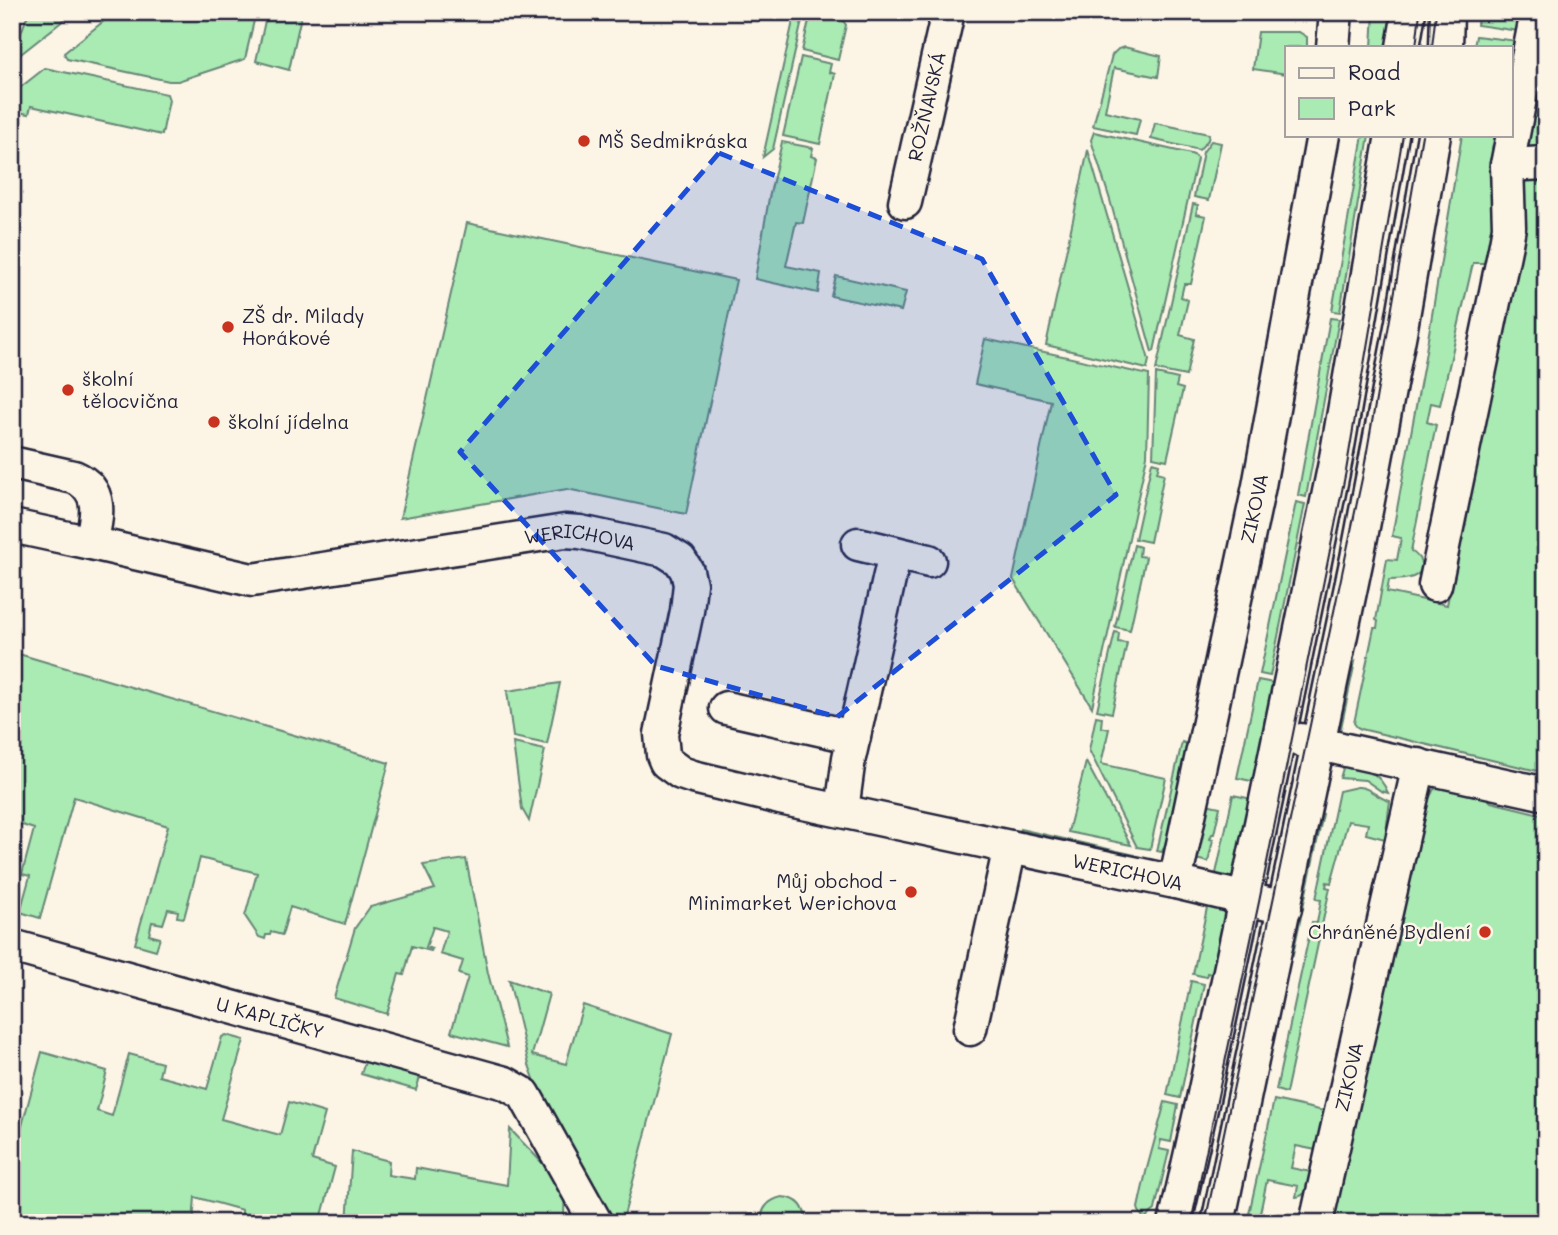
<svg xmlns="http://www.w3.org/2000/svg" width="1558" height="1235" font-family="Mali,sans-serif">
  <rect width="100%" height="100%" fill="#fcf5e5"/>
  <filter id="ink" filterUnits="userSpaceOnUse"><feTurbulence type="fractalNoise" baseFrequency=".0143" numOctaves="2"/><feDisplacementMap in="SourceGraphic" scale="14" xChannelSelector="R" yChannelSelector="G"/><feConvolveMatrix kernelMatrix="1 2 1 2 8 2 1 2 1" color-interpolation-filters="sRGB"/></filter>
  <g filter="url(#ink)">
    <path fill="#aaeab3" stroke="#668677" stroke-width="2" d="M29,12H74L12,61V56Z
      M115,12H256L245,59L178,81H169L67,59L64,53Z
      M267,12H302L289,70L256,61Z
      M795,12H804L773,149L763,157Z
      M811,12H837L846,25L838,60L802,51Z
      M1374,12H1389C1396,23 1394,35 1394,47H1372Z
      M1479,12H1514L1519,20V31L1477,25Z
      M1258,32H1299L1307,37V47H1287V74L1253,69Z
      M1476,36L1518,41L1511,79V47H1474Z
      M1546,37V773L1361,729L1357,727L1354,723L1374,628H1377L1378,621L1376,620L1387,559L1397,560L1401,538L1392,536L1424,363L1462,135H1501L1493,263H1473L1440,405L1431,403L1427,422L1436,425L1411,551C1422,558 1427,571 1413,577C1405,580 1397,580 1389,580L1387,592L1447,605L1514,246L1515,200Z
      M1124,47L1161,56L1158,77L1114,68L1105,111L1140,119L1136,135L1093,126L1112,55L1118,49Z
      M801,57L831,64L829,72L835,74L820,144L783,136Z
      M45,68L167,94L169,100L162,135L31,106L29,114L12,111V94Z
      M1155,123L1209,134L1208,140L1199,150L1151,139Z
      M1094,132L1191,154L1196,156L1197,159L1154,351L1152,352L1110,200L1091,140Z
      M1363,135H1369L1340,312L1332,311Z
      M1211,141L1221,143L1209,200L1194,197L1203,152Z
      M782,142L813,148L811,156L817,158L803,223L796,222L786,266L821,273L818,293L755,279L769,198Z
      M1088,150L1149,360L1147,369L1046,345Z
      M1193,204L1198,205L1196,214L1206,216L1191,284H1184L1181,297L1188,300L1180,335L1194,339L1186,376L1156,370Z
      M467,223L736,280L686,514L567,489L400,518Z
      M836,276L906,292L901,311L831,296Z
      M1330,318L1339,319L1306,497L1298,495Z
      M985,339L1149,375L1147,456L1092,707L1013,579L1051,401L975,384Z
      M1156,374L1178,379L1176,387L1183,389L1167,460L1153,457Z
      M1152,462L1159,464L1157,472L1164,474L1150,542L1135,539Z
      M1296,502L1305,504L1270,676L1260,674Z
      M1134,545L1140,547L1139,556L1146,557L1130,630L1115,627Z
      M1115,632L1119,633L1118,642L1127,643L1112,713L1097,710Z
      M12,652L389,763L345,924L290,907L282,935L271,932L270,935H266L265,939L259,937L245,916L257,873L200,858L184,918L177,917L178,911L168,909L163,924L152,922L149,935L160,938L156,950L135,944L168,826L74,797L40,918L20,912L30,876L22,874L34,829L16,823V821L12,820Z
      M1355,662L1341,728L1338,721L1346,669Z
      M1258,680L1273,683L1280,693L1261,783L1237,778Z
      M560,683L547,744L513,737L507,691Z
      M1096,716L1102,717L1101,727L1109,729L1101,764L1166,778L1150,849L1137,847L1089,750Z
      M1182,742L1188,744L1169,835L1162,852L1157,851Z
      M513,743L545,750L529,821L522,809Z
      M1086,762L1131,845L1068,832Z
      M1344,765C1366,770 1378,770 1388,793L1381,791L1365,780L1340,778Z
      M1451,785L1479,789L1491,802L1540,814L1546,811V1223H1331L1420,816L1434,789Z
      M1357,787C1369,786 1378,799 1390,801L1385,839L1366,834L1368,824L1348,821L1331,883L1327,882L1326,887L1330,888L1286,1093L1276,1090L1312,922L1317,923L1321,900L1316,899L1339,791Z
      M1233,795L1257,800L1234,875L1225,879L1215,878Z
      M1201,803L1220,807L1214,834H1212L1210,839L1213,840L1208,862L1192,858Z
      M1315,812L1323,814L1293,954L1286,944Z
      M1020,829L1135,855L1134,861L1018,836Z
      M466,859L488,973L507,1047L451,1032L468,977L459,974L463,961L440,954L447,931L433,927L426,947L432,949L431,951L412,946L404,975L399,974L387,1014L334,998L355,928L370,907L435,889L423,865Z
      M1208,903L1222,909L1226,914L1221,967L1211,974L1207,973L1206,977L1193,974Z
      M509,980L549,994L532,1055L566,1064L583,1005L672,1034L622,1223H614L540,1095L529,1065Z
      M1191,981L1204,984L1180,1098L1167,1095Z
      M226,1035L244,1040L221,1119L280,1135L289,1102L325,1113L312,1160L335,1167L320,1223H242V1210L195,1197L193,1223H12V1148H16L42,1052L107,1071L97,1111L112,1116L129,1054L162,1063L159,1076L207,1089L222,1037Z
      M366,1059L421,1074L416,1090L361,1074Z
      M1274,1100L1324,1111L1316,1150L1296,1146L1291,1168L1311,1172C1309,1182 1309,1196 1296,1197L1298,1186L1267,1180L1258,1223H1247Z
      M1165,1102L1178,1105L1171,1142L1161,1140L1159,1149L1169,1151L1156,1205L1155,1210L1144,1219L1139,1211L1138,1208L1146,1172Z
      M510,1129L565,1187L564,1216L570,1223H347L352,1151L389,1161L388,1175L415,1179L416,1168L507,1185Z
      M782,1197C798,1198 806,1207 806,1223H761C761,1208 768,1200 782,1197Z"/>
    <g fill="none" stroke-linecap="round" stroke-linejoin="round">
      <defs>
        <g id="minor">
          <path d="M1333,47L1336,12"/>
          <path d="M1403,47L1409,12"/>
          <path d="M1446,47L1447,12"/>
          <path d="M1507,165L1546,163"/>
          <path id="s1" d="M905,202L948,12"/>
          <path d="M12,463L74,477C104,490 97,517 91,543L12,526"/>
          <path id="s2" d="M91,543L252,580L565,531L580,532L664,550L680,560L687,571L690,584L687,611L661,734L663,755L666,762L681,773L693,777L780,798L1175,882L1285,908"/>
          <path d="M858,544L929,561"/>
          <path d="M1435,585L1506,244L1509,227L1507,165L1537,12"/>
          <path d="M726,708L854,737"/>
          <path d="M1301,740L1546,794"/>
          <path d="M842,810L849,758L895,553"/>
          <path id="s3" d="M1175,882L1259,486L1323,135"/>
          <path id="s4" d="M12,946L505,1083L524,1094L596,1223"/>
          <path d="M970,1029L1010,847"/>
          <path d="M1175,1223L1202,1104L1270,781L1336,458L1392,135"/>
          <path d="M1218,1223L1357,558L1402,322L1434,135"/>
          <path id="s5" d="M1316,1223L1419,765"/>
        </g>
      </defs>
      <use href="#minor" stroke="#22223b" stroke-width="37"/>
      <use href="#minor" stroke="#fcf5e5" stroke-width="32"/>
      <path stroke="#22223b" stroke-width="2" d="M1416,47L1420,12
        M1432,47L1436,12
        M1191,1223L1259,902L1346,471L1403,135
        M1205,1223L1363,474L1422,135"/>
    </g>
  </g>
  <path fill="#1d4ed8" fill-opacity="0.2" stroke="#1d4ed8" stroke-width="5" stroke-dasharray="14 9" stroke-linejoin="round" d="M719,153L982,259L1116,495L837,717L656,666L460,452Z"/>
  <g fill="#c8321e" stroke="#fcf5e5" stroke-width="2.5">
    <circle cx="584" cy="141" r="7"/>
    <circle cx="228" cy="327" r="7"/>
    <circle cx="68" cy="390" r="7"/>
    <circle cx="214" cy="422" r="7"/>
    <circle cx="911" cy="892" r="7"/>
    <circle cx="1485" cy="932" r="7"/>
  </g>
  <g text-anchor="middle" stroke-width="5" stroke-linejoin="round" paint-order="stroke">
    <g font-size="19" fill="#22223b" stroke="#fcf5e5">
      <text dy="7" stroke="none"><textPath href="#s1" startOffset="98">ROŽŇAVSKÁ</textPath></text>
      <text dy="7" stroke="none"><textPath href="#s3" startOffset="382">ZIKOVA</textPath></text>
      <text dy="7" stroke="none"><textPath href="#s2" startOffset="497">WERICHOVA</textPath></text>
      <text dy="7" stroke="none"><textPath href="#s2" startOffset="1286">WERICHOVA</textPath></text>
      <text dy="7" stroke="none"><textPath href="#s4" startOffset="268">U KAPLIČKY</textPath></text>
      <text dy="7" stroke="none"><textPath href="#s5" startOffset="150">ZIKOVA</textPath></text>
    </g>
    <g font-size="19" fill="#22223b" stroke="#fcf5e5" text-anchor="start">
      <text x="598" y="148">MŠ Sedmikráska</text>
      <text x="242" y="323">ZŠ dr. Milady<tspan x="242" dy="22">Horákové</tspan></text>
      <text x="82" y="386">školní<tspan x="82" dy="22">tělocvična</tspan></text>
      <text x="228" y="429">školní jídelna</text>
      <text x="897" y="888" text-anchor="end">Můj obchod -<tspan x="897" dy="22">Minimarket Werichova</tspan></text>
      <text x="1471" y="939" text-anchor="end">Chráněné Bydlení</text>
    </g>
  </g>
  <rect width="1558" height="1235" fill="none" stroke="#fcf5e5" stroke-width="42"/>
  <rect x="21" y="21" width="1516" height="1193" fill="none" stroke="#22223b" stroke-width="2.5" filter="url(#ink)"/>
  <rect x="1285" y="46" width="228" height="91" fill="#fcf5e5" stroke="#a5a1a1" stroke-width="2"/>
  <rect x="1299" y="68" width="35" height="10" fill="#fcf5e5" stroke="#a5a1a1" stroke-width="2"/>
  <text x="1348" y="80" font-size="21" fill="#22223b">Road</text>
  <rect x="1299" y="98" width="35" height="21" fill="#aaeab3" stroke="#a5a1a1" stroke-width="2"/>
  <text x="1348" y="116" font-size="21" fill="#22223b">Park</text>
</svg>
